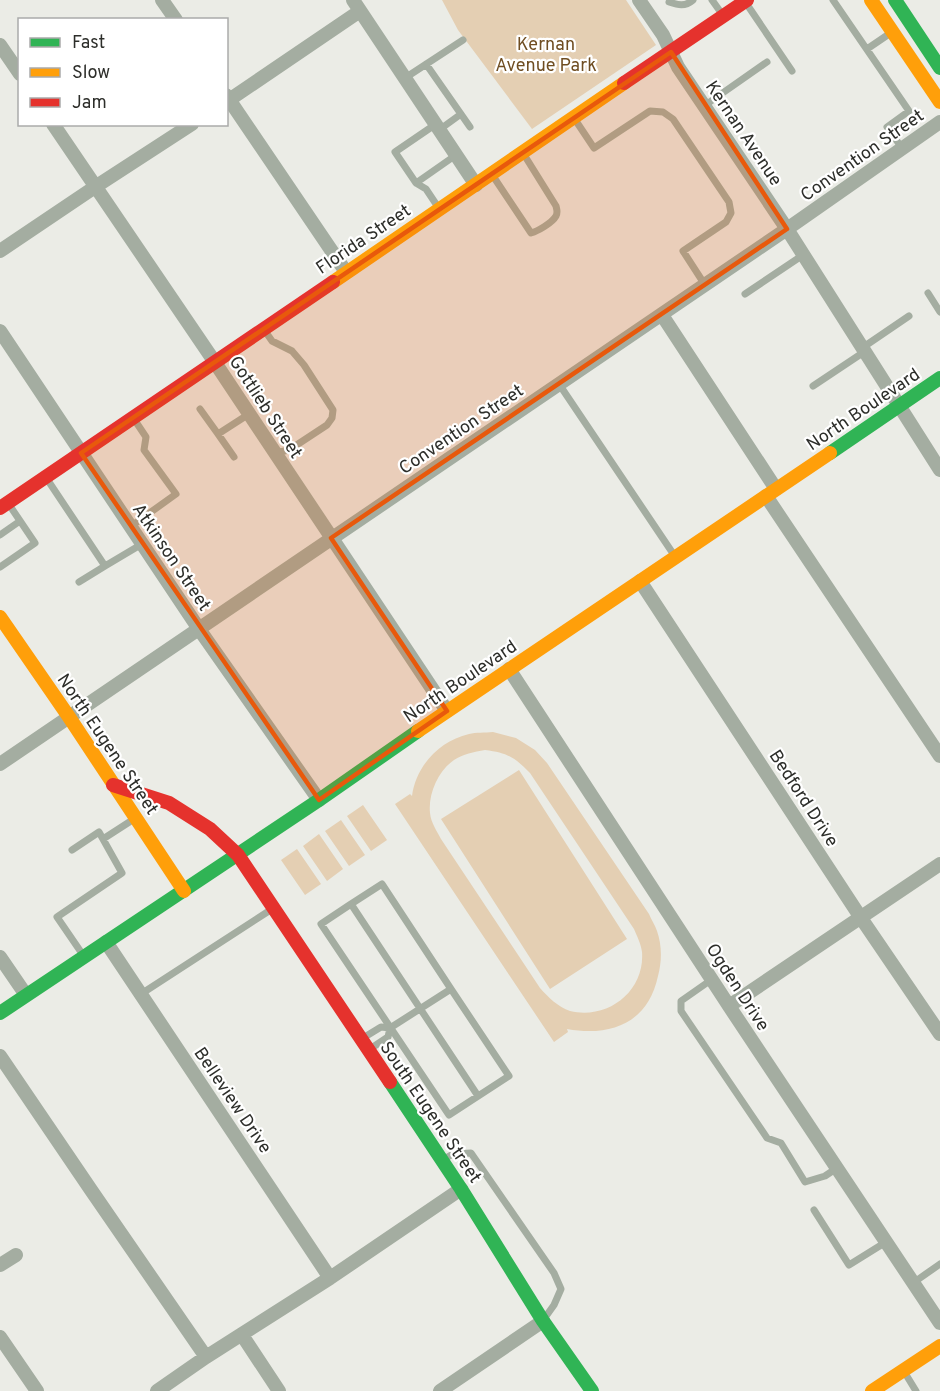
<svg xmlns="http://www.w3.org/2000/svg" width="940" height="1391" font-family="Overpass,sans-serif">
  <rect width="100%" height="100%" fill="#ebece6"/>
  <path fill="#e4cfb3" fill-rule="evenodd" d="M442,0H626L656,45L532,129L458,30Z
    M493,732L516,738L535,750L547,763L649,914C651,919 655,925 657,931C662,945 662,961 658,976C648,1023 611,1037 567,1029L568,1032L554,1042L395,804L410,794L412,796C416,766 439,741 469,734C476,732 485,733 493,732ZM485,750C508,753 514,757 530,773L634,929C637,936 641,944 642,952C645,991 608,1020 570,1011C558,1007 548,997 540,988L441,839C437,831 431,823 430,813C428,794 438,771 454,760C463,754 474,752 485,750Z
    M519,770L627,939L550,989L441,819Z
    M363,805L387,840L371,851L347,816Z
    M341,820L365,855L349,866L325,831Z
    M319,834L343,869L327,881L303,846Z
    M297,849L321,884L305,895L281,860Z"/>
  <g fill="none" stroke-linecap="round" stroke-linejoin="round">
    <path stroke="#a4ada1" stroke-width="7" d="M712,0L722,14
      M833,0L909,111L887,127L902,148
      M669,2C678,5 685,7 693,0
      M746,3L792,71
      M867,49L892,32
      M426,64L470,127
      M405,78L463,40
      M704,106L767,62
      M574,118L594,148L650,111L663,112L673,119L729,202L731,213L726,222L683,251L705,285
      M436,124L395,152L416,183L456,155
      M439,130L461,114
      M493,176L531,233C538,231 552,223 556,216C558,212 557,211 556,206L523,153
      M416,183L426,189L438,207
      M928,293L940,312
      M745,294L803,255
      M265,331L272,341L292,351L304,365L333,410L332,418L327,425L289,450L275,453
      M862,348L909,316
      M559,384L674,555
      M813,386L864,352
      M200,409L218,434L249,414
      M218,434L234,457
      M47,479L105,566L79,582
      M130,527L176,494L144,450L146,437L134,419
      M0,535L20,521
      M105,566L142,544
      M0,567L35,543L8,503
      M103,839L134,819
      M72,850L99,832L122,873L57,917L83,955
      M351,904L382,884L451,989
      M711,980L681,1001V1011L767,1138L781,1143L805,1182L825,1176L837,1168
      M141,994L272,909
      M390,1028L451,989L509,1076L449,1115L321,924L351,904L478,1096
      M363,1038L381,1027L390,1028L388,1037L370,1049
      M444,1159L453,1154L471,1153L554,1273L561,1289L554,1305L544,1319
      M814,1210L849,1265L886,1242
      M913,1283L940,1264
      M905,1373L916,1391"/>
    <path stroke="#a4ada1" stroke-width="14" d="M162,0L176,20
      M353,0L476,185
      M639,0L663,35L678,67L787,229L940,470
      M0,45L20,74
      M226,95L346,272
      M226,102L360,11
      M53,124L214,361L447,711
      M0,251L95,187L192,124
      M662,315L776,489
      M0,331L199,629L319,800
      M766,496L940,756
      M640,581L861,918L940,1034
      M509,669L729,1006L940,1323
      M0,764L787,229L940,122
      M106,942L330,1278
      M0,957L26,995
      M729,1006L940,864
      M0,1056L91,1190L206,1357
      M0,1265L16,1255
      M242,1335L279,1391
      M0,1337L37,1391
      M157,1391L206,1357L330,1278L461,1189
      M440,1391L543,1321"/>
    <path stroke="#30b455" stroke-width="14" d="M895,0L940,68
      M830,453L940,378
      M0,1013L319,800L418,731
      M390,1082L461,1189L543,1321L592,1391"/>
    <path stroke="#ff9f0a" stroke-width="14" d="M871,0L940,102
      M333,282L624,83
      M0,617L69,717L184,891
      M418,731L830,453
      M872,1391L940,1346"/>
    <path stroke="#e5322d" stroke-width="14" d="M624,83L747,0
      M0,508L333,282
      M113,785L169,803L210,829L238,855L390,1082"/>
  </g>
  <path fill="#e8590c" fill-opacity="0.2" stroke="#e8590c" stroke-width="4.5" stroke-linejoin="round" d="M671,52L787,229L331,538L447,711L319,800L81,453Z"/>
  <g text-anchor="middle" stroke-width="4.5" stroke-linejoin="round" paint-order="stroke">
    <g font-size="18" fill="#6f4d21" stroke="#fff">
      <text x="546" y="50">Kernan<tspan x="546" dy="21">Avenue Park</tspan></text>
    </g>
    <g font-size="18" fill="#2d2e2a" stroke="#fff">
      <text transform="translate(744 133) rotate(56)" y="6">Kernan Avenue</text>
      <text transform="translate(862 155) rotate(-35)" y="6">Convention Street</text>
      <text transform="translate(363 239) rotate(-34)" y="6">Florida Street</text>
      <text transform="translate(266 407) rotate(57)" y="6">Gottlieb Street</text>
      <text transform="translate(863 409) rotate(-34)" y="6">North Boulevard</text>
      <text transform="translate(461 429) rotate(-34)" y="6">Convention Street</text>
      <text transform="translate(172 557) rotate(56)" y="6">Atkinson Street</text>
      <text transform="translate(460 681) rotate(-34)" y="6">North Boulevard</text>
      <text transform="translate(108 744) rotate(56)" y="6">North Eugene Street</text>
      <text transform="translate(804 798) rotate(57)" y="6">Bedford Drive</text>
      <text transform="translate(738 987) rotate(57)" y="6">Ogden Drive</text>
      <text transform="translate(233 1100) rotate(56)" y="6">Belleview Drive</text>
      <text transform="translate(431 1112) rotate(56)" y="6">South Eugene Street</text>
    </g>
  </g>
  <rect x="18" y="18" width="210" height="108" fill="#ffffff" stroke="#ababaa" stroke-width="1.5"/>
  <rect x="30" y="38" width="30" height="9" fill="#30b455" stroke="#ababaa" stroke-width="1.5"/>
  <text x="72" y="48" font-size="18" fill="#2d2e2a">Fast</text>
  <rect x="30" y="68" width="30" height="9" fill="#ff9f0a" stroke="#ababaa" stroke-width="1.5"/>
  <text x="72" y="78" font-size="18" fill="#2d2e2a">Slow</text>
  <rect x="30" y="98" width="30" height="9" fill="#e5322d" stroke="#ababaa" stroke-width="1.5"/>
  <text x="72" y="108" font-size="18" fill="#2d2e2a">Jam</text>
</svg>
